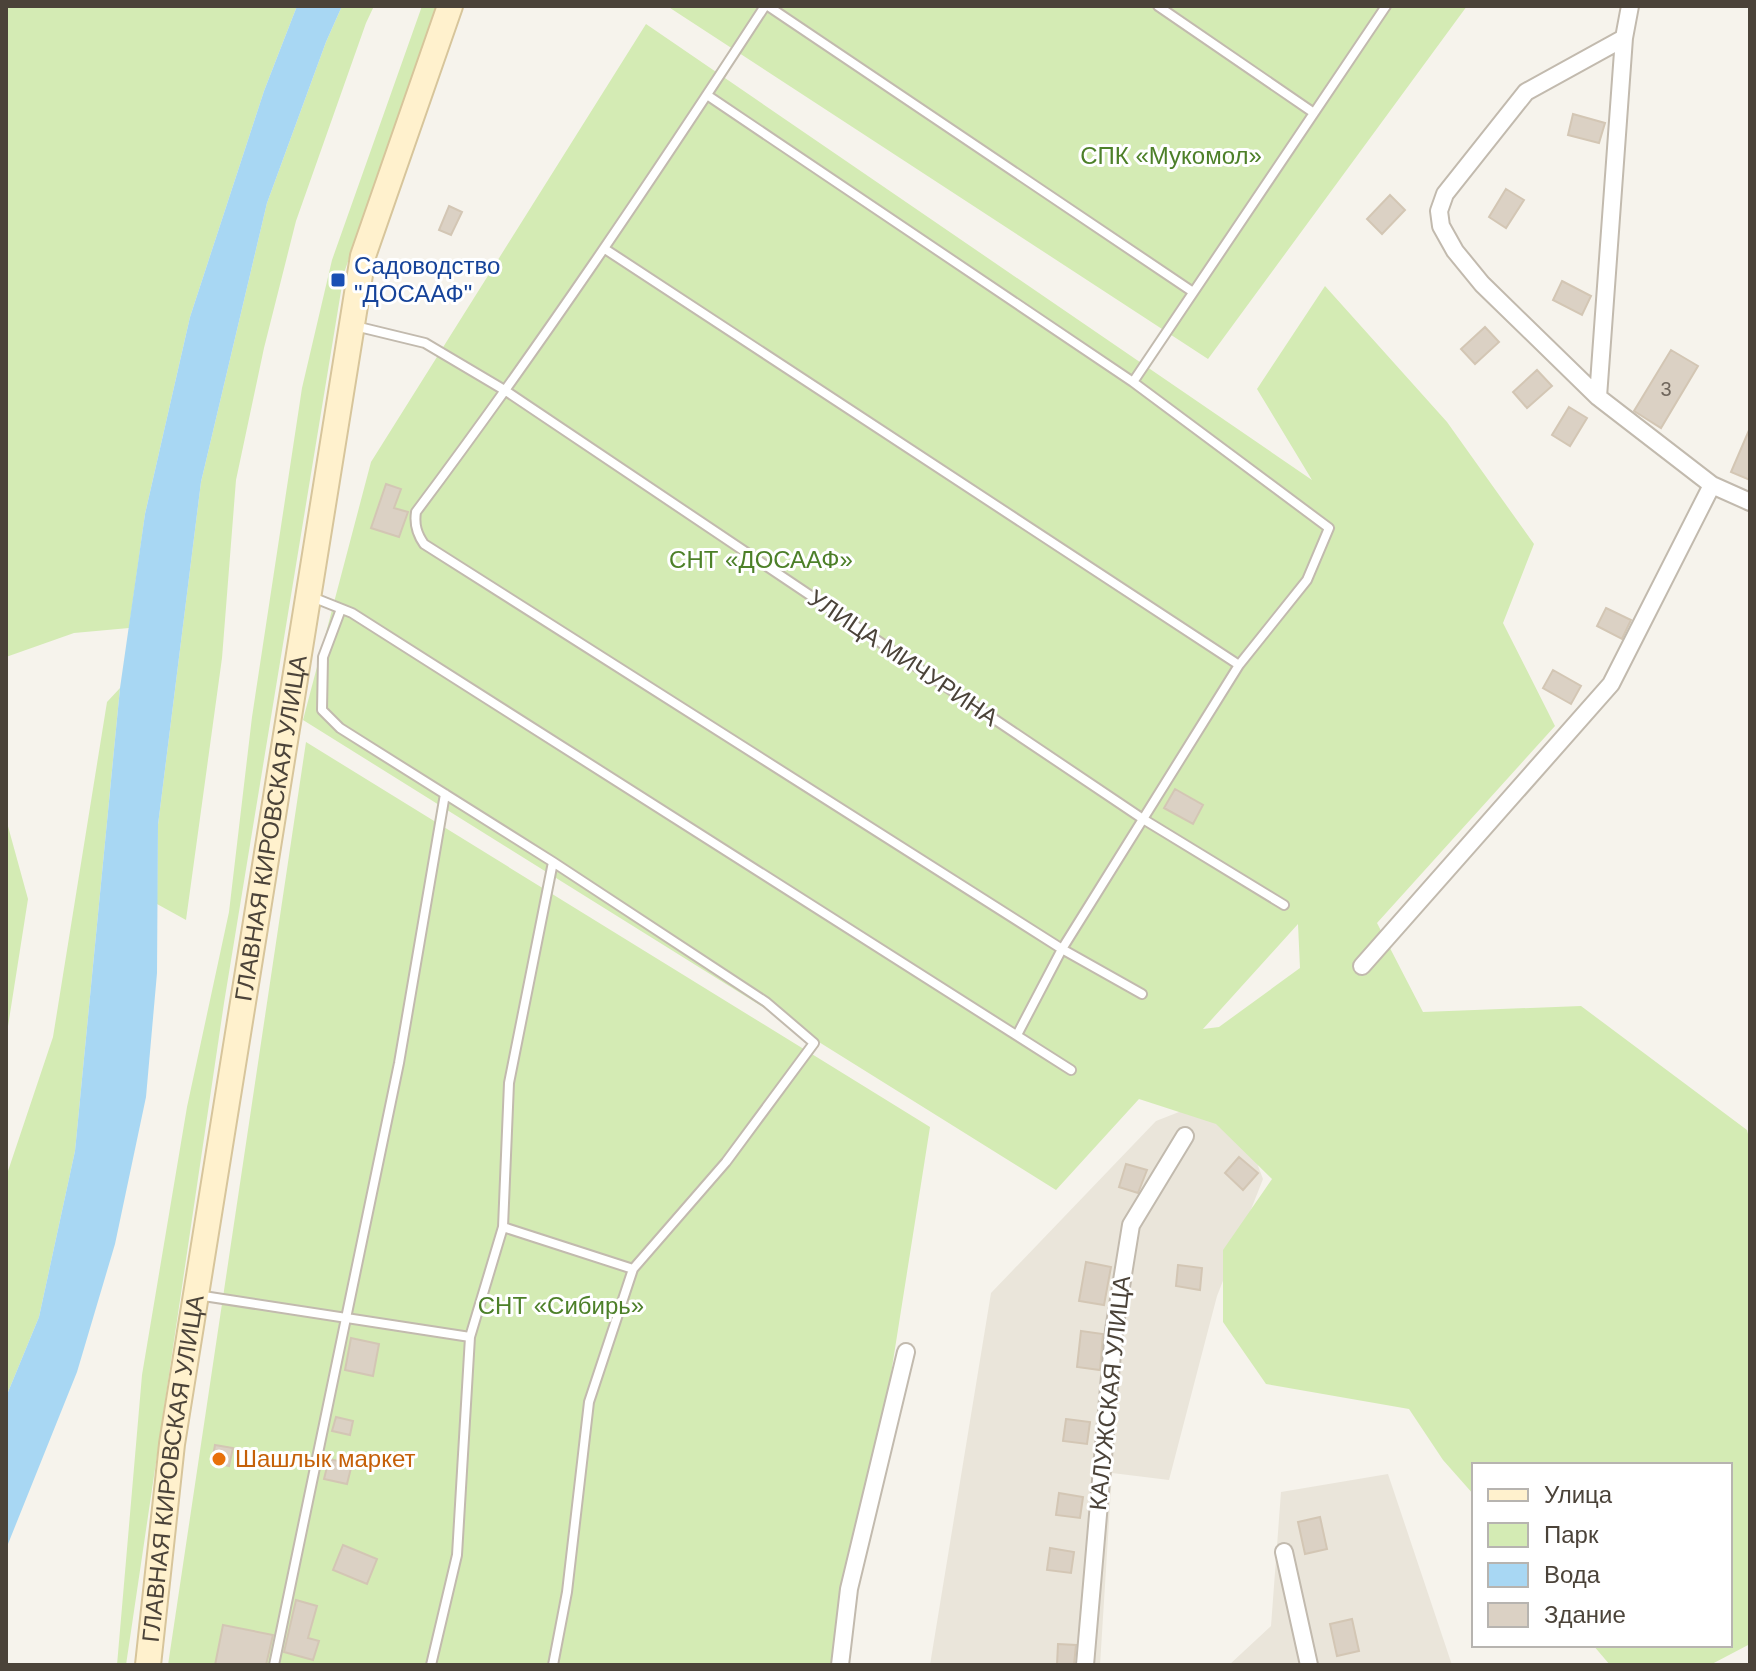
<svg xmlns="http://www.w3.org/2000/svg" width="1756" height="1671" font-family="Arial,sans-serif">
  <rect width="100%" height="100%" fill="#f6f3ec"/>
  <path fill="#eae5da" d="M1230,1092L1263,1179L1217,1296L1169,1480L1112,1473L1100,1665H930L991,1293L1156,1121Z
    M1388,1474L1452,1665H1229L1271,1626L1281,1492Z"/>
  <path fill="#d4ebb4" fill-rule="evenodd" d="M6,6H297L264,91L190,317L145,514L129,628L74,633L6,657Z
    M342,6H374L366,23L296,221L264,348L236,480L222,658L186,920L157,904L158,825L201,482L267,203L326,42Z
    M422,6H436L344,273L224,1003L126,1665H117L142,1375L187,1107L229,912L252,717L302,388L332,260Z
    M667,6H1467L1208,359Z
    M646,24L1312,480L1257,389L1325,286L1447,422L1534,544L1503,623L1555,726L1377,923L1423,1012L1581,1006L1747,1130L1750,1142V1644L1710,1665H1610L1593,1645H1730V1465H1474V1495L1443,1460L1409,1409L1266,1384L1223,1322V1250L1272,1179L1216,1124L1139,1099L1056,1190L303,720L371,462ZM1298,924L1300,968L1219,1027L1203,1029Z
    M120,688L75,1151L39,1317L6,1397V1177L53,1037L107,702Z
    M306,742L930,1127L845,1665H168Z
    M6,819L28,899L6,1039Z"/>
  <path fill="#a8d7f3" d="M297,6H342L326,42L267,203L201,482L158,825L157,973L146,1097L115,1244L77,1372L6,1549V1397L39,1317L75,1151L120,688L145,514L190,317L264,91Z"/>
  <path fill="#dbd1c4" stroke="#d3c6b4" stroke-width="2" d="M1573,114L1605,123L1599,143L1568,135Z
    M1506,189L1524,200L1506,228L1489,217Z
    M1390,195L1405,210L1382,234L1367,219Z
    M449,206L462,212L451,235L439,230Z
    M1562,281L1591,296L1582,315L1553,300Z
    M1485,327L1499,342L1475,364L1461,349Z
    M1671,350L1698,366L1661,428L1634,411Z
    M1537,370L1552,386L1527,408L1513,392Z
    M1569,407L1587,418L1570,446L1552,435Z
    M1750,428V480L1731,472Z
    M386,484L401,489L394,508L408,512L399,537L371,528Z
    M1606,608L1631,620L1622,639L1597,626Z
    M1553,670L1581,686L1571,704L1543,688Z
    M1175,789L1203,805L1193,824L1164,808Z
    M1239,1157L1258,1173L1243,1190L1225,1173Z
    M1126,1164L1147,1170L1138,1193L1119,1187Z
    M1086,1262L1111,1267L1104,1305L1079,1301Z
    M1178,1265L1202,1268L1200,1290L1176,1286Z
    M1081,1331L1103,1334L1100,1370L1077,1367Z
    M351,1338L379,1344L373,1376L345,1370Z
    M336,1417L353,1421L350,1435L332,1431Z
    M1066,1419L1090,1422L1087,1444L1063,1441Z
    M215,1445L233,1448L229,1466L212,1462Z
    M329,1459L352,1464L347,1484L324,1479Z
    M1059,1493L1083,1497L1080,1518L1056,1515Z
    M1320,1517L1327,1549L1305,1554L1298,1522Z
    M343,1545L377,1559L367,1584L333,1570Z
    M1050,1548L1074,1552L1071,1573L1047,1570Z
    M296,1600L317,1606L308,1638L319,1641L313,1660L284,1652Z
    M1352,1619L1359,1651L1337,1656L1330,1624Z
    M223,1625L273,1635L266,1665H215Z
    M1058,1644L1076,1645L1074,1665H1057Z"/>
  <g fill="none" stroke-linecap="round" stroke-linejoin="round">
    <defs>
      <path id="service" d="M765,6C653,178 539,348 416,512C414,525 417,534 424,544L1062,949L1142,994
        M768,6L1193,292
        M1158,6L1314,113
        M707,95L1133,382
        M605,249L1239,665
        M355,326L425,343L506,391L1143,819L1284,905
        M312,597L352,613L1071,1070
        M341,609L323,657L322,710L340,728L553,862L766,1002L814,1043L726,1162L633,1269L589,1402L567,1592L553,1665
        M1017,1035L1062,949L1239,665L1307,580L1329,528L1133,382L1386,6
        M503,1227L633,1269
        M197,1295L470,1337
        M274,1665L399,1063L445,794
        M431,1665L457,1555L470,1337L503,1227L509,1083L553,862"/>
      <path id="minor" d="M1624,38L1526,92L1445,194L1439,211L1441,226L1455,251L1482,284L1598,397L1712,485L1750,502
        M1598,397L1624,38L1630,6
        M1362,966L1611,684L1712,485
        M1284,1552L1309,1665
        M840,1665L849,1589L906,1352
        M1085,1665L1114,1330L1131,1225L1185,1136"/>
      <g id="secondary">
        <path id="s1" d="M148,1665L172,1444L363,256L450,6"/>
      </g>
    </defs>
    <use href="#service" stroke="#c2baae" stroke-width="12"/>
    <use href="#minor" stroke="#c2baae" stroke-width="20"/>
    <use href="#secondary" stroke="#d7c59b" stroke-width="28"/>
    <use href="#service" stroke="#fff" stroke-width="8"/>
    <use href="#minor" stroke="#fff" stroke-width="16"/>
    <use href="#secondary" stroke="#fff1cd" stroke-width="24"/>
  </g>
  <rect fill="#1a4fb4" stroke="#fff" stroke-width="3" x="330" y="272" width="16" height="16" rx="4"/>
  <circle fill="#e8710a" stroke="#fff" stroke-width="3" cx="219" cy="1459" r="8"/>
  <g text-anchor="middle" stroke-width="6" stroke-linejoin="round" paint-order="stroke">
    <g font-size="20" fill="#6f665c">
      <text x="1666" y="396">3</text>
    </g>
    <g font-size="24" fill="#4d8029" stroke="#fff">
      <text x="1171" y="164">СПК «Мукомол»</text>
      <text x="761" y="568">СНТ «ДОСААФ»</text>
      <text x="561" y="1314">СНТ «Сибирь»</text>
    </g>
    <g font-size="24" fill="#164399" stroke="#fff" text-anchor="start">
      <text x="354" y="274">Садоводство<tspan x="354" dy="28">"ДОСААФ"</tspan></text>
    </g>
    <g font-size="24" fill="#4b4339" stroke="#fff">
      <text transform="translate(903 658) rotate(34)" y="8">УЛИЦА МИЧУРИНА</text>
      <text dy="8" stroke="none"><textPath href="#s1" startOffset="846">ГЛАВНАЯ КИРОВСКАЯ УЛИЦА</textPath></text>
      <text transform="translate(1110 1393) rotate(-84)" y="8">КАЛУЖСКАЯ УЛИЦА</text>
      <text dy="8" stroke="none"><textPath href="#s1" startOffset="198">ГЛАВНАЯ КИРОВСКАЯ УЛИЦА</textPath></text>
    </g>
    <g font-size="24" fill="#c56008" stroke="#fff" text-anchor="start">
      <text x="235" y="1467">Шашлык маркет</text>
    </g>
  </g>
  <rect width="1756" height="1671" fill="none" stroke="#4b4339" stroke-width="16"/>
  <rect x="1472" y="1463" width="260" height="184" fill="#ffffff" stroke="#b7b4b0" stroke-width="2"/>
  <rect x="1488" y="1489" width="40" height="12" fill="#fff1cd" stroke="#b7b4b0" stroke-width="2"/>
  <text x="1544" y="1503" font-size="24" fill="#4b4339">Улица</text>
  <rect x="1488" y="1523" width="40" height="24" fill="#d4ebb4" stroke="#b7b4b0" stroke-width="2"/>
  <text x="1544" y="1543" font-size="24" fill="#4b4339">Парк</text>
  <rect x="1488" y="1563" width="40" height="24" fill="#a8d7f3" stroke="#b7b4b0" stroke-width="2"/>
  <text x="1544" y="1583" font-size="24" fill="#4b4339">Вода</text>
  <rect x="1488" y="1603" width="40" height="24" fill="#dbd1c4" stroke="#b7b4b0" stroke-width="2"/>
  <text x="1544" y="1623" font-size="24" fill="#4b4339">Здание</text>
</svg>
